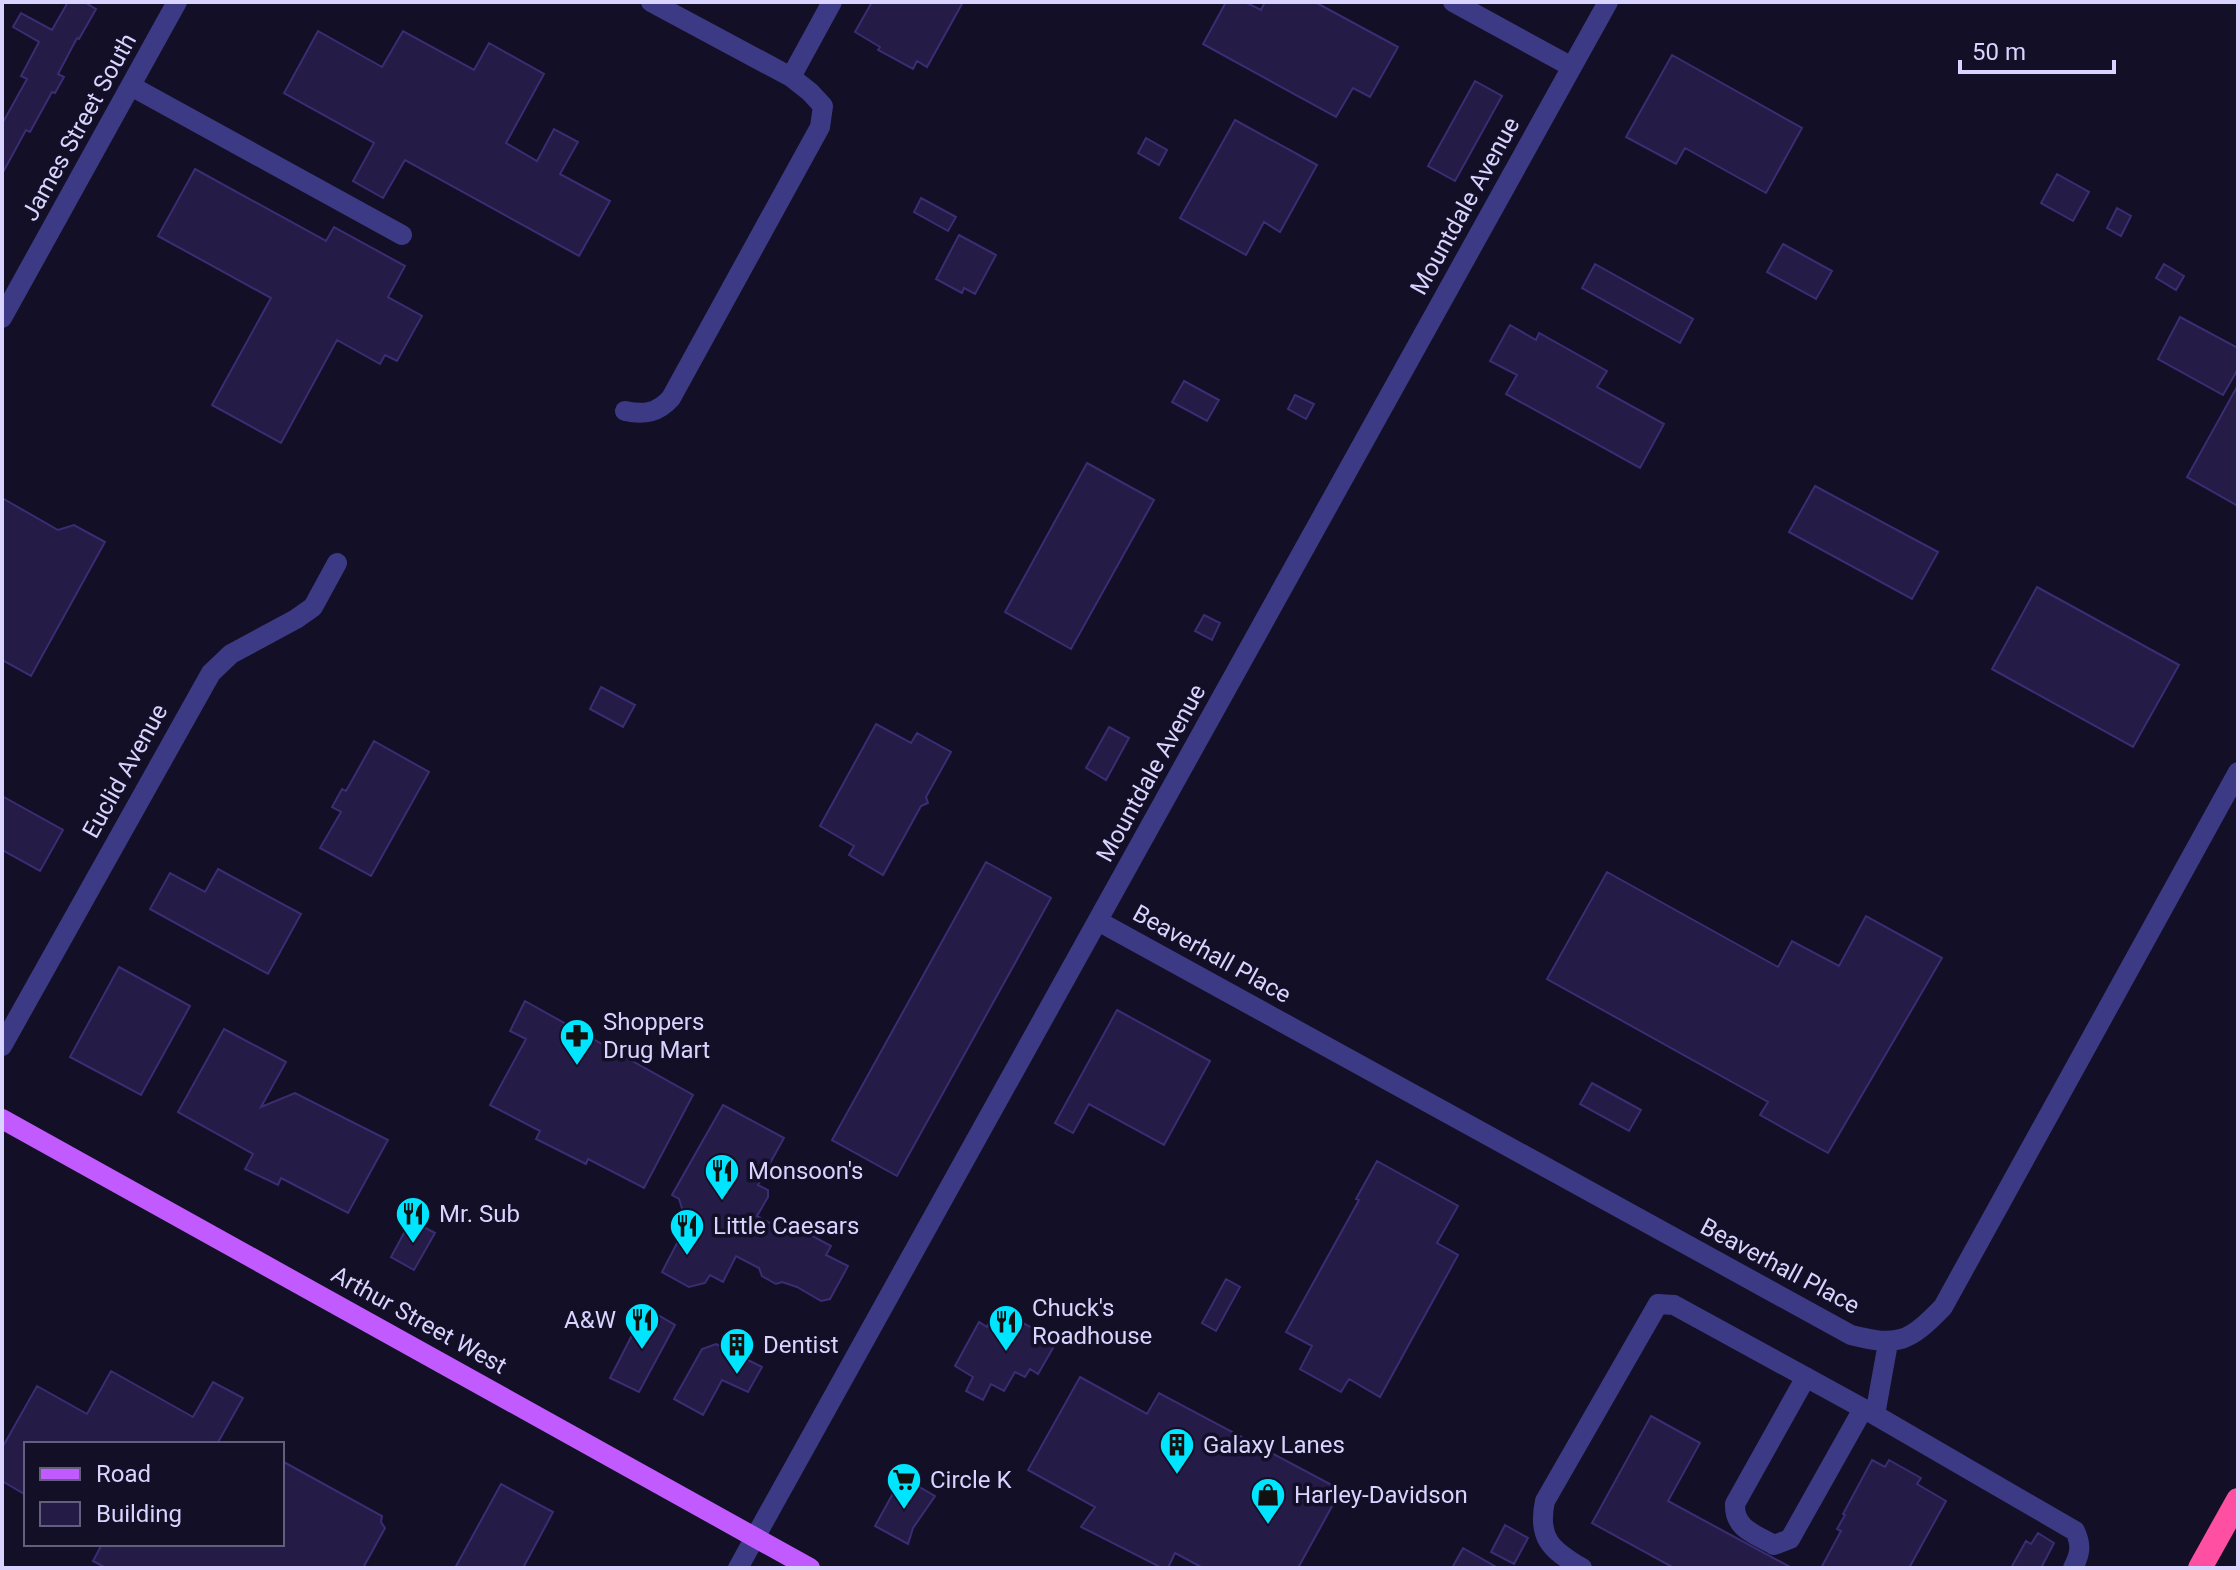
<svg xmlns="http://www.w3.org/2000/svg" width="2240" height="1570" font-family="Roboto,sans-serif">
  <rect width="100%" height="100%" fill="#130f26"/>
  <path fill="#241b47" stroke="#3b2d73" stroke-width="2" d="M68,2H84L96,9L79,39L77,38L58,74L64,77L55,93L52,92L30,132L26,130L2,174V124L27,79L21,76L39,42L13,27L21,13L52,30Z
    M872,2H963L927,67L917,61L913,69L878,50L880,47L855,32Z
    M1226,2H1245L1261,10L1265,2H1315L1398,47L1370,97L1353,88L1336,117L1203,44Z
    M318,31L382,67L403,31L474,70L489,43L544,74L506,143L537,161L554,129L578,142L560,174L610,201L579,256L405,160L383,198L353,181L374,143L284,93Z
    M1672,55L1802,128L1766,193L1685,148L1676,164L1626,137Z
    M1475,81L1502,96L1455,181L1428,166Z
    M1235,120L1317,165L1280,232L1264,222L1246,255L1180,218Z
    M1146,138L1167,150L1159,165L1138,153Z
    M195,169L326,241L334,227L405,266L388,297L422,316L397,361L385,355L380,364L337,340L281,443L212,405L271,298L158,236Z
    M2057,174L2089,192L2073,221L2041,203Z
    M921,198L956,217L948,231L914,212Z
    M2117,208L2131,216L2121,236L2107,228Z
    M959,235L996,255L975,294L964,288L962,293L936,279Z
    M1783,244L1832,271L1816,299L1767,272Z
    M1595,264L1693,319L1680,343L1582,288Z
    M2164,264L2184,276L2176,290L2156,278Z
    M2180,317L2238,348V369L2223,395L2158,359Z
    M1510,325L1536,340L1539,333L1607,371L1597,387L1664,424L1640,468L1506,394L1517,375L1490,361Z
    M1184,381L1219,400L1207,421L1172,402Z
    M2238,385V506L2187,477Z
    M1295,395L1314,404L1306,419L1288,409Z
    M1087,463L1154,500L1071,649L1005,612Z
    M1815,486L1938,552L1912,599L1789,532Z
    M2,498L58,530L74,525L105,542L31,676L2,660Z
    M2037,587L2179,665L2133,747L1992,669Z
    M1204,615L1220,623L1212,640L1195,631Z
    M601,687L635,705L623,727L590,709Z
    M876,724L911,743L917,733L951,752L926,797L928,803L921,806L883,875L849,855L854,846L820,826Z
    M1109,727L1129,738L1106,780L1086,768Z
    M374,741L429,772L371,876L320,848L341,812L332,807L342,789L346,791Z
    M2,796L63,830L40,871L2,850Z
    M986,862L1051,898L897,1176L832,1140Z
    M218,869L301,914L268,974L150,909L170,873L205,892Z
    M1607,872L1778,967L1792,941L1839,966L1866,916L1942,958L1828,1153L1760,1115L1768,1102L1547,979Z
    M119,967L190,1006L141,1095L70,1057Z
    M525,1001L693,1095L644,1188L588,1159L586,1164L536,1139L540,1131L490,1105L526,1039L510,1031Z
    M1117,1010L1210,1061L1164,1145L1089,1104L1073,1133L1055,1123Z
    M224,1029L286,1062L261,1107L295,1093L388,1140L348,1213L281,1178L278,1185L245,1169L253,1154L178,1112Z
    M1592,1083L1641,1110L1629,1131L1580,1104Z
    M723,1105L784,1138L758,1185L768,1190V1197L757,1216L794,1236L798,1228L831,1246L826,1255L848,1266L830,1299L821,1301L797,1287L782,1282L776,1284L762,1276L759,1268L736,1256L723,1282L710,1275L705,1283L689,1287L662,1272L687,1224L679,1199L672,1195Z
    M1377,1161L1458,1206L1437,1243L1458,1255L1380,1397L1349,1379L1341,1392L1300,1369L1312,1346L1286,1332L1359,1200L1356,1199Z
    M411,1220L435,1233L414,1270L391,1257Z
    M1226,1279L1240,1287L1216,1331L1202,1323Z
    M646,1308L675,1325L639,1392L610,1378Z
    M996,1309L1057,1341L1038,1374L1030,1369L1025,1377L1015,1372L1004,1391L991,1384L983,1400L966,1391L973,1377L955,1366L979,1322L987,1327Z
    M716,1344L762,1367L748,1392L722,1380L703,1415L674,1399L702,1349Z
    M111,1371L193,1417L213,1382L243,1398L217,1444H26V1495L2,1481V1448L37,1386L87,1414Z
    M1080,1377L1147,1414L1159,1393L1341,1490L1298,1568H1203L1175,1553L1168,1568H1162L1081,1527L1095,1507L1028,1470Z
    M1651,1416L1700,1443L1668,1501L1792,1568H1674L1592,1523Z
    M1872,1460L1885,1467L1889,1460L1921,1478L1917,1484L1946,1501L1909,1568H1821L1841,1531L1837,1529L1845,1515L1843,1514Z
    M282,1461L382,1516L381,1522L385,1528L363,1568H106L93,1561L102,1544H282Z
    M902,1477L935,1496L913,1528L908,1544L875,1526Z
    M501,1484L553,1512L523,1568H455Z
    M1505,1525L1528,1538L1514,1564L1491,1552Z
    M2038,1533L2054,1543L2041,1568H2011L2026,1541L2031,1544Z
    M1463,1548L1498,1568H1452Z"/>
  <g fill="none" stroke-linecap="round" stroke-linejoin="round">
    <path stroke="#3d3a85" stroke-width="20" d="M1453,2L1572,67
      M791,77L832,2
      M131,86L402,235
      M2,318L177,2
      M625,411C644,415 658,413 671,398L820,127L823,106L810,92L791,77L651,2
      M1098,921L1851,1335C1899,1347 1909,1342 1943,1307L2238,772
      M2,1046L211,673L231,654L296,619L313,607L337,563
      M1888,1343L1875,1415L2075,1531C2082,1546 2080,1554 2073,1568
      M1806,1377L1735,1504C1734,1529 1755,1534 1774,1545L1790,1539L1863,1409
      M738,1568L1608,2
      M1582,1568C1551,1550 1537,1538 1545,1501L1658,1304L1674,1305L1875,1415"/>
    <path stroke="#c25bff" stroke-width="20" d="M2,1119L810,1568"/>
    <path stroke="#ff4fa3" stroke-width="24" d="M2200,1568L2238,1500"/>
  </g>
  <defs>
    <symbol id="pharmacy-pin" viewBox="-11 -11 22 30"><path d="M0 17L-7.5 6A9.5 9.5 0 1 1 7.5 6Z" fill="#00e5ff" stroke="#130f26"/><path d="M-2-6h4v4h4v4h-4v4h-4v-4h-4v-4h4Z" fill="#111"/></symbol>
    <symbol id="restaurant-pin" viewBox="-11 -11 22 30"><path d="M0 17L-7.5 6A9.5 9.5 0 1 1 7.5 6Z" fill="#00e5ff" stroke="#130f26"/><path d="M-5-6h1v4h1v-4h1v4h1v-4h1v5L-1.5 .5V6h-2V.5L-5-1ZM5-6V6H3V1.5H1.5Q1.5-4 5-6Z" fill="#111"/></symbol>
    <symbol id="building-pin" viewBox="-11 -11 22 30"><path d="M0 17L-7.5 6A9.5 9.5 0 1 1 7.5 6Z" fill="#00e5ff" stroke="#130f26"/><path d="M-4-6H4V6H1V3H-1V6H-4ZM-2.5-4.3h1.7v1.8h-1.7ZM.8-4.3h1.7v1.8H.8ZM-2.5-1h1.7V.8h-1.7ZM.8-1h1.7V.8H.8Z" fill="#111"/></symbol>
    <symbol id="supermarket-pin" viewBox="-11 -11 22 30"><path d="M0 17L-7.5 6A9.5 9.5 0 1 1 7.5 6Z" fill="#00e5ff" stroke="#130f26"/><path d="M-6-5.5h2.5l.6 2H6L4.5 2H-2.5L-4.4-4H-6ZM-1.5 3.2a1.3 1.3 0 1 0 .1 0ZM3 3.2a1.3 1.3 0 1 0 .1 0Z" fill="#111"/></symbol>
    <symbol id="shop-pin" viewBox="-11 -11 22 30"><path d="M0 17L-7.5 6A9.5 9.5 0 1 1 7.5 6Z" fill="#00e5ff" stroke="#130f26"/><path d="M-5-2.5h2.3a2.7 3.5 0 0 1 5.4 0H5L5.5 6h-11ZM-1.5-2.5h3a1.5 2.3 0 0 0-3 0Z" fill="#111"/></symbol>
  </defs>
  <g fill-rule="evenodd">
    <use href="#pharmacy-pin" x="557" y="1016" width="40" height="54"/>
    <use href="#restaurant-pin" x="702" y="1151" width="40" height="54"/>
    <use href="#restaurant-pin" x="393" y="1194" width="40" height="54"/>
    <use href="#restaurant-pin" x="667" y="1206" width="40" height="54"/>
    <use href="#restaurant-pin" x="622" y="1300" width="40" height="54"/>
    <use href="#restaurant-pin" x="986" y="1302" width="40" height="54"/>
    <use href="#building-pin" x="717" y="1325" width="40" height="54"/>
    <use href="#building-pin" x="1157" y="1425" width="40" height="54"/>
    <use href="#supermarket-pin" x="884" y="1460" width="40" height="54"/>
    <use href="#shop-pin" x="1248" y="1475" width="40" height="54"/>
  </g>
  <g text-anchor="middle" stroke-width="7" stroke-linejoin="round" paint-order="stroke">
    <g font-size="24" fill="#d9d4ff" stroke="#130f26">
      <text transform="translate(79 127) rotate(-61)" y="8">James Street South</text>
      <text transform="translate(1465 206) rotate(-61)" y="8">Mountdale Avenue</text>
      <text transform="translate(125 771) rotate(-61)" y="8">Euclid Avenue</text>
      <text transform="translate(1151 773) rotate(-61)" y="8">Mountdale Avenue</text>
      <text transform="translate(1212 954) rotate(29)" y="8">Beaverhall Place</text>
      <text transform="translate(1780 1266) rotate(28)" y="8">Beaverhall Place</text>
      <text transform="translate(419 1320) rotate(29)" y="8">Arthur Street West</text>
    </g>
    <g font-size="24" fill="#d9d4ff" stroke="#130f26" text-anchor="start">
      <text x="603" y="1030">Shoppers<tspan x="603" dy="28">Drug Mart</tspan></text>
      <text x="748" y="1179">Monsoon's</text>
      <text x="439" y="1222">Mr. Sub</text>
      <text x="713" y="1234">Little Caesars</text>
      <text x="1032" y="1316">Chuck's<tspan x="1032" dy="28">Roadhouse</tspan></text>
      <text x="616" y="1328" text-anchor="end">A&amp;W</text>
      <text x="763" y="1353">Dentist</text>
      <text x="1203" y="1453">Galaxy Lanes</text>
      <text x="930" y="1488">Circle K</text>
      <text x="1294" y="1503">Harley-Davidson</text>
    </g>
  </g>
  <rect width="2240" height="1570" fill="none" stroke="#d9d4ff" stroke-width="8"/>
  <rect x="24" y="1442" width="260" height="104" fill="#130f26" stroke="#625e7d" stroke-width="2"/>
  <rect x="40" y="1468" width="40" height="12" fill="#c25bff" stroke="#625e7d" stroke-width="2"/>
  <text x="96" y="1482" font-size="24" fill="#d9d4ff">Road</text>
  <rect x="40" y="1502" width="40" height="24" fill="#241b47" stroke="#625e7d" stroke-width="2"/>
  <text x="96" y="1522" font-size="24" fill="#d9d4ff">Building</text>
  <path d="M1960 60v12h154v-12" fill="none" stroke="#d9d4ff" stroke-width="4"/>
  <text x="1972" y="60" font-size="24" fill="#d9d4ff" stroke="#130f26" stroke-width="6" paint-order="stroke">50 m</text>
</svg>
